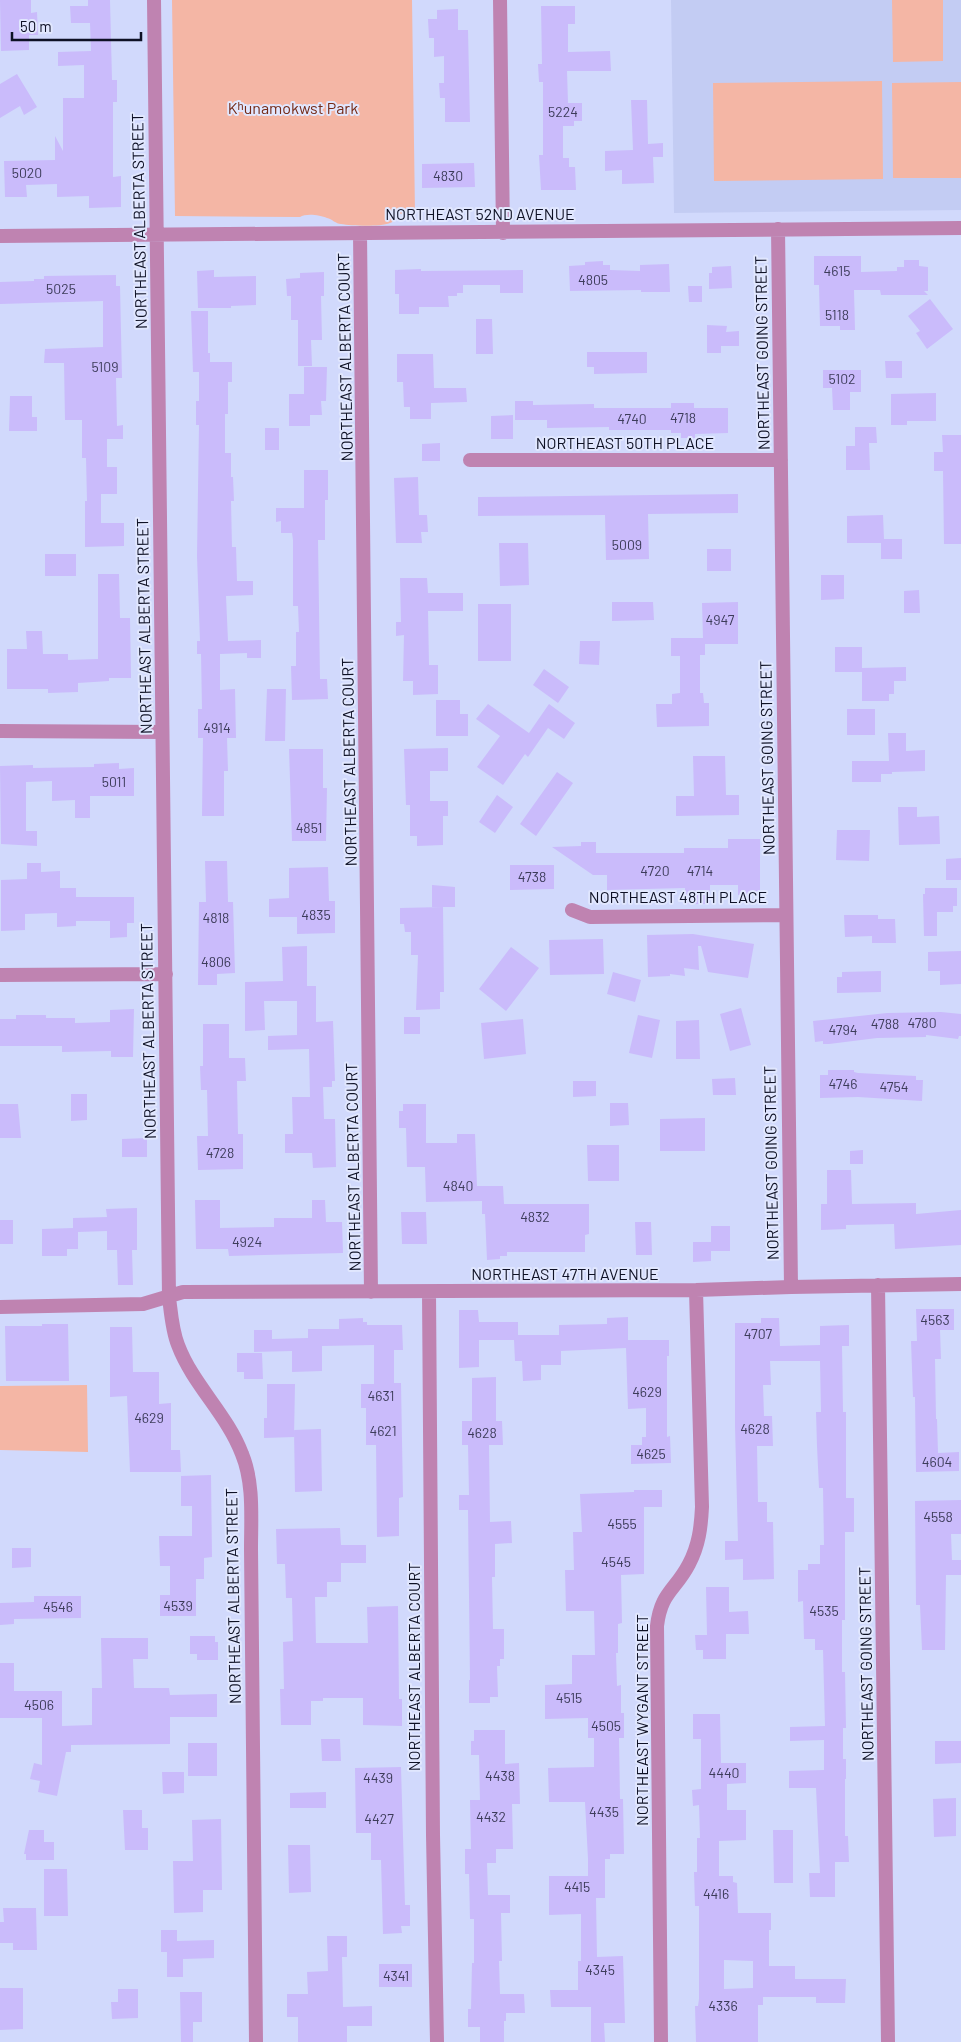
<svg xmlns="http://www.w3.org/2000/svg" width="961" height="2042" font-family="Barlow,sans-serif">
  <rect width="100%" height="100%" fill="#d1d9fc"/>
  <path fill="#c3ccf3" d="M671,0H961V210L674,213Z"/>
  <path fill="#f4b6a5" d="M172,0H412L415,214L407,220L403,214H396C395,218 394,222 390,223C380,227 352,226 341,224C336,224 332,219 327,218C320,215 306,213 300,217L175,216Z
    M892,0H943V61L893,62Z
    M882,81L883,179L714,181L713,83Z
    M961,82V178H893L892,83Z
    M87,1385L88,1452L0,1450V1386Z"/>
  <path fill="#cabbfb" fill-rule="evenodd" d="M0,0H31V13L37,12L38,35H29V50L1,51Z
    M88,0H110L112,80H117V102H113V177L121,176V207L89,208V196L57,197V184L26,185L27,197H5L4,161L55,160V136L63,151V98H84V65L58,66V52L91,51L90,23H71L70,6H88Z
    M541,6H575V24H568V52L610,51L611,71H567L568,103H582V121H574V126H563V158H569V167H575L576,190H541L539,155H543V82H539L538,64H542Z
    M458,9V30H468L470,122H445V98H440L439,83H444V56L434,57V38H429L428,19H437V10Z
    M17,74L37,107L24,115L20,106L0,118V84Z
    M631,100H647L648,144L663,143V157H653L654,183L622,184V170L605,171V151L633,150Z
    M474,163L475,187L422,188V164Z
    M814,256H861V272L897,271V267H904V260H919V266L928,267V291H924L928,295H881L880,290H854L855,330H840V326H820L819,285H814Z
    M603,261V265H610V270L640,271V265L669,264L670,292H641V290L570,291L569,266L585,265V262Z
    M731,266L732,288L709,289V273H712V267Z
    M421,269V271L523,270V293H500V285H463V293H457V296H448L449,307H419V314H399V294H395V270Z
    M214,270V277L256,276V305L231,306V308H198L197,271Z
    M324,272V296H321L322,340H311L312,366H298V320H291V296H287L286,279L300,278V273Z
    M116,275V286H120L122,378H116L117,426L123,425V439H107V467H117V494H101V523H124V546L85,547V501H87L86,458H82V420H65L64,363H44L45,349L103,347V301L0,304V282L34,281V279H44V276Z
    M688,286H702V302H689Z
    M930,299L953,329L927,349L916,333L920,331L908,316Z
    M191,311H208V353H210V362H232V382H228V414H225V453H231V477H233L234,501H231L232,547H236L237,581H253V595L226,596L228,641L261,640V658H247V653L220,654V690L235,689L236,738H227L228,771H224V816H202L203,738H198V709H202L201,654H197V641H200L197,556L199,425H196V401H199V372H193Z
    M476,319H492L493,354H476Z
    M707,325L727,326L726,332L739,331V346H721V353H707Z
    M587,352H647V373L594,374V367H587Z
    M397,354H433L434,388H466L467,402L431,403V419H410V407H404L403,382H397Z
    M885,361H902V378H886Z
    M304,367H327L326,401H321L322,415H310V426H289V394H304Z
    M823,370H861V392H850V410H833L832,388H823Z
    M936,393V421H907V425H891V394Z
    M10,396H32V417H37V431H9Z
    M515,401H533V405L594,404V408H671V403H694V408H728V433L695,434V438H681V433H671V430H609V427L547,428V420H515Z
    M513,415V439H491V416Z
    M855,427H876L877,443H869L870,470H846V446H855Z
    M265,428H279V450H265Z
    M942,435H961V544H944L943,471H934V452H943Z
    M440,443V461H422V444Z
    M304,470H328V500H325V540H318L320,679H327L328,699L292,700L291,666H296V632H299L298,606H293V540L292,533H281V521L276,522V508H304Z
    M418,477L419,515H427L428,532H421L422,543H396L394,478Z
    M738,494V513L648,514L649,559L606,560L605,515L478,516V497Z
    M883,515L884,539H902V559H881V543H847V516Z
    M499,543H528L529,585L500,586Z
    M707,549H731V571H707Z
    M45,554H76V576H45Z
    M98,574H119L120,618H130L131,678H109V681L78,683V692L48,693V689H7V649H27L26,631H42L43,654H68V660L98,659Z
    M821,575H844V599L821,600Z
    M400,578H427L428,593H463V611H428L429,665H438V694L413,695V681H403L404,635L396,636V622H401Z
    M919,590L920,613H904V591Z
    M612,602H653L654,620L612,621Z
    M738,602V644H705V655H700V693H703L704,703H709V726L657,727L656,704H672V694L680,693V656H671V638H703L702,603Z
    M478,604H511V661H478Z
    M580,641H600L599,665L579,664Z
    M835,647H862V668L906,667V681H894V694H889V701H862V672H835Z
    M544,669L569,687L558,703L533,685Z
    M267,689H286L285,741H265Z
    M436,700H460V714H468V736H436Z
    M488,704L529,733L549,704L575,723L564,739L548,728L528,757L525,754L503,785L477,767L500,736L476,719Z
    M847,709H875V735H847Z
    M888,733H906V751L925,750V771L892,772V774H881V782H852V761H889Z
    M448,748V771H430V801H448V816H443V845L417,846V836H410V805H406L404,749Z
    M289,749H323V788H327L326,841H292Z
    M693,756H725L726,795H739V815L676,816V796H694Z
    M119,763V769L134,768V796H90V818H75V800L52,801V781L26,782V831H37V846L1,844L0,766L33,765V768L94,767V764Z
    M557,772L573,783L536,836L520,824Z
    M497,795L513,807L495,833L479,822Z
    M898,807H917V817L939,816L940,844L899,845Z
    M837,830H870L869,861L836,860Z
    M728,839H760V894L738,895V885H710V904H685V888L607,890V875H593L552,847L581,846V842H596V853H684V848H728Z
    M961,858V880H946V859Z
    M205,861H227L228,902H233L235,973L217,974V985H198L199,902H206Z
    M27,863H41V872L60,871V888H76V897H134V923H127V937L110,938V921H76V926L57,927V913L25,914V930L1,931V880L27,879Z
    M510,865H554V889L510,890Z
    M328,867L329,901H335V933L297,934V917H269V899L289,898V868Z
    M432,885L455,887V907H432Z
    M925,888H957V906H953V912H937V936H924L923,894H925Z
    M443,907L444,992H440V1009L416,1010L418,955H411V932H405L404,924H400V908Z
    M844,915H878V919H895L896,943H872V936L845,937Z
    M693,934L754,944L748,978L708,972L701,946H698L699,970L684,968L685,976L670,974V976L648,977L647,935Z
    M603,939L604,974L550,975L549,940Z
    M307,946V986H316V1022L333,1021L335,1081H332V1087H323L324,1119H335L336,1167L313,1168L312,1153H285V1134H293L292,1097H310L309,1049L268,1050V1036L297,1035V1001H264L265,1030L245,1031V982L283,981L282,947Z
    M511,947L539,968L506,1011L479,989Z
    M961,951V984L940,985V971H928V952Z
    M881,971V992L837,993V977H842V972Z
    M613,972L641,980L635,1002L607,994Z
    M741,1008L751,1045L730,1051L720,1014Z
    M134,1009L133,1057H111V1051L62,1052V1046H0V1019H16V1015H46V1018H75V1023L110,1022V1010Z
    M941,1012L961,1014V1036H959L958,1039L926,1035V1037L877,1038L829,1044H823V1041L815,1042L813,1021L887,1013Z
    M638,1015L660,1020L652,1058L629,1053Z
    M404,1017H420V1034H404Z
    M523,1019L526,1054L484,1059L481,1023Z
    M699,1020L700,1059H676V1021Z
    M203,1024H229V1058H245L246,1081H237L238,1134H243V1169L198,1170L197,1136H208L207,1090H201L200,1066H203Z
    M828,1070H854V1072L858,1073L916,1076V1080H923L922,1101L858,1097L820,1098V1075H828Z
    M735,1078L736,1095H713L712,1079Z
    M573,1081H596V1096L573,1097Z
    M71,1094H87V1120L71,1121Z
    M610,1103H628L629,1125L610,1126Z
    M0,1104H18L21,1138H0Z
    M403,1104H426V1143H457V1134H475L477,1186H503L504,1204H589V1234L585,1235V1252H507V1256H500V1259L487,1260L485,1214H482V1201L426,1202L425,1167H407L406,1128H399V1111H403Z
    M705,1118V1151H660V1119Z
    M147,1138V1157H122V1139Z
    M587,1145H619V1181H588Z
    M863,1150V1164H850V1151Z
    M827,1170H851L852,1204L916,1203V1214L961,1210V1245L895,1249L894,1224L846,1225V1229L821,1230V1204H827Z
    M195,1200H220V1228L274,1227V1218H312V1200H325L326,1222H342L343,1253L229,1256L228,1249H196Z
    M137,1208V1250H132L133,1285H118L117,1250H107V1231L78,1232V1249H67V1256H42V1229L73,1228V1218L107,1217L106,1209Z
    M401,1212H426L427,1244H402Z
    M0,1220H13V1244H0Z
    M635,1222H651L652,1255H636Z
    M711,1226H730V1251H711V1261L693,1262V1242H711Z
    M916,1309H954V1330H940L941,1359H935L936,1419H937L938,1453L959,1452V1471L916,1472L915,1397H913L911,1341H917Z
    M459,1310H478L479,1322H518V1335H559V1325L607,1324V1318L628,1317V1340H669V1356H667V1437L670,1436L671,1463L631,1464V1445H642V1437H646V1408L628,1409L626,1348L561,1351V1365H541V1380L523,1381L522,1361H515L514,1340H479V1367L459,1368Z
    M363,1318V1322H367V1325H402L403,1350H394V1383H401L403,1497L399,1498V1536L377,1537L376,1445H366V1408H361V1384H374V1345L322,1346V1371L292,1372V1351L254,1352V1330H272V1339L308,1338V1329H339V1319Z
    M761,1318H779L780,1346L820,1345V1326L849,1325V1346H842L843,1412H846V1498H854V1532H845V1620H842V1672H845L846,1728H843V1759H846V1779H845V1836H848L849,1862H835V1897H810L809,1873H820L816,1788H789V1771L824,1770V1740L790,1741V1727L825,1726L823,1650H815V1639H804L803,1601L798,1602V1570H808V1564H820V1545H824L823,1488H819L817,1446L816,1412H821L820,1361H770L771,1385H763L764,1416H772L773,1446H757L758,1502H767V1522H773L774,1579L743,1580V1559L725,1560V1541H738L735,1426V1323H761Z
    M42,1324H68L69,1381H6L5,1326H42Z
    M110,1327H132L133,1372H159V1404L171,1403V1450H180L181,1472H130L127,1396L110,1397Z
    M237,1353H262L263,1379H244V1372H237Z
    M496,1377V1421H502L503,1445H489L490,1522L511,1521L512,1543L495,1544V1577H492L493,1629H504V1659H500V1666H497L498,1697H490V1703H469V1680H470L468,1510H459V1495H469L468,1445H462V1421H472V1378Z
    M267,1384H295L294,1437L264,1438V1418H267Z
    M321,1429L322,1491L295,1492L294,1430Z
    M211,1475L212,1557L204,1558V1579H196V1616H160V1595H170V1566H160L159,1536H192V1506H181V1476Z
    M634,1490H662V1507H644V1574L621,1575L622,1623L618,1624V1653H616L617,1686L621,1685V1713H624V1738H619L620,1799H623L624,1854H610V1859H605V1898H596L597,1957L623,1956L625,2023H604L605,2042H591V2007H551L550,1990H578V1961H581V1914L549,1915V1876H588V1859L585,1802H549L548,1768L594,1767V1738H588V1718L545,1719V1685L572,1684V1655H595L594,1611H566L565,1570H574L573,1532H582L580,1494L634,1492Z
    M961,1500V1534H951L952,1560H961V1575H946L945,1650H922L920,1605H916L915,1501Z
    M340,1528L341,1545H366V1563H341V1582H327V1597H315L316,1643H368L367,1607L398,1606L399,1699H402V1726L363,1725V1698H323V1701H311V1725H281L280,1689H284L283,1642L293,1641L292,1598H286L285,1564H277L276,1529Z
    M12,1548H31V1567L12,1568Z
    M706,1587H729V1612L748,1611L749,1634H726V1659H703V1650H696L695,1635H707Z
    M34,1596H81V1618L14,1619V1624L0,1625V1603L34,1602Z
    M190,1636H215V1642H218V1660H197V1654H190Z
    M101,1638H148V1659H133L134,1688H169L170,1695L217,1694V1717H170V1744L71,1745V1752H66L57,1796L38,1792L40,1781L30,1779L34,1763L42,1765V1718H0V1663H14V1691H62V1726L92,1725V1688H102Z
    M693,1714H720L721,1763H746V1783L727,1784V1810H746V1840L719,1841V1876H733V1882L737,1883L738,1913H771V1930H769V1966H795V1979H846L845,2003H816V1997H763V2005H758V2042H696L695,2006H698L699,1999V1906H695L694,1872H697V1838H700L699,1805L693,1806L692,1790L701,1789V1739H693ZM724,1960L753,1961V1988L724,1989Z
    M474,1730H505V1764L519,1763L520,1804H512L513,1849H496V1863H487L488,1895H510V1913H501L502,1961H499L500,1994H524L525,2013H506V2021H504V2042H480V2027H468V2009H471L472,1963H474V1919H470L469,1874H465V1849H471L470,1800H480L479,1755H471V1741H474Z
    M321,1739H340L341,1761H322Z
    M935,1741H961V1763L935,1764Z
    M188,1743H217V1776H188Z
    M401,1767L405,1905H410V1926H401L402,1933L383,1934L381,1860H371V1833H356L355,1768Z
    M162,1772H184V1793L163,1794Z
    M326,1792V1808H290V1793Z
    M956,1798V1836L934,1837L933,1799Z
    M123,1810H142V1828H148V1850H125Z
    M221,1819L222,1890H203V1912L174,1913L173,1861H193L192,1820Z
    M29,1830H44V1842H54V1860H26V1854H24Z
    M773,1830H793V1883H774Z
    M288,1845H310L311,1892L289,1893Z
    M44,1869H67L68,1916H44Z
    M3,1908H36L37,1950H13V1943H0V1922H4Z
    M161,1930H177V1941L214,1940V1958L183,1959V1977H167V1952H161Z
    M327,1936H347V1957H342L343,2007L372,2006V2026H347V2042H298V2017H287V1994H308L307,1972L328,1971Z
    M379,1964H412V1987H379Z
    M0,1988H23V2029L0,2030Z
    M118,1989H138V2018L112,2019L111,2002H118Z
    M180,1992H202V2022H193V2042H181Z"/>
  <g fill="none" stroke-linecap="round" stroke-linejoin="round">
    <path stroke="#bf83b1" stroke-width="14" d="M154,0L169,1297C171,1313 172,1330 178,1345C193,1385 227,1414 242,1454C254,1483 251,1518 251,1549L256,2042
      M500,0L503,233
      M778,229L791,1287
      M360,233L371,1292
      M0,236L961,228
      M470,460H781
      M0,731L162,732
      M572,910L590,917L786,915
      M0,975L166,974
      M878,1285L888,2042
      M429,1292L433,1835L437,2042
      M0,1307L143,1304L183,1292L696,1290L791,1287L961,1284
      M661,2042L657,1626C661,1592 675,1591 689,1564C699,1545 701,1527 702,1507L696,1290"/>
  </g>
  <g text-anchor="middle" stroke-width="4" stroke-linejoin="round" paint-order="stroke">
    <g font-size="14" fill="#3d3c5a">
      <text x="563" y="117">5224</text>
      <text x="27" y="178">5020</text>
      <text x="448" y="181">4830</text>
      <text x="837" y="276">4615</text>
      <text x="593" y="285">4805</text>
      <text x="61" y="294">5025</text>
      <text x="837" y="320">5118</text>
      <text x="105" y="372">5109</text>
      <text x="842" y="384">5102</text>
      <text x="683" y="423">4718</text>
      <text x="632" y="424">4740</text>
      <text x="627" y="550">5009</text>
      <text x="720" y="625">4947</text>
      <text x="217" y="733">4914</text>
      <text x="114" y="787">5011</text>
      <text x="309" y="833">4851</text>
      <text x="655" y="876">4720</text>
      <text x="700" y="876">4714</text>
      <text x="532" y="882">4738</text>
      <text x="316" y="920">4835</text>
      <text x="216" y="923">4818</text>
      <text x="216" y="967">4806</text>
      <text x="922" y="1028">4780</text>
      <text x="885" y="1029">4788</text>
      <text x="843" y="1035">4794</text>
      <text x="843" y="1089">4746</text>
      <text x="894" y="1092">4754</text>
      <text x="220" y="1158">4728</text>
      <text x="458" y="1191">4840</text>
      <text x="535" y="1222">4832</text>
      <text x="247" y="1247">4924</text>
      <text x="935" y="1325">4563</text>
      <text x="758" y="1339">4707</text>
      <text x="647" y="1397">4629</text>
      <text x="381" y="1401">4631</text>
      <text x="149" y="1423">4629</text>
      <text x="755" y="1434">4628</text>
      <text x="383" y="1436">4621</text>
      <text x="482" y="1438">4628</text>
      <text x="651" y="1459">4625</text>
      <text x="937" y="1467">4604</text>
      <text x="938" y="1522">4558</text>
      <text x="622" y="1529">4555</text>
      <text x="616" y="1567">4545</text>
      <text x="178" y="1611">4539</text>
      <text x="58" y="1612">4546</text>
      <text x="824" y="1616">4535</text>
      <text x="569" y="1703">4515</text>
      <text x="39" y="1710">4506</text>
      <text x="606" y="1731">4505</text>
      <text x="724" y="1778">4440</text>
      <text x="500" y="1781">4438</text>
      <text x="378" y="1783">4439</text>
      <text x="604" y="1817">4435</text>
      <text x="491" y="1822">4432</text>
      <text x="379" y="1824">4427</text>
      <text x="577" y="1892">4415</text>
      <text x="716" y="1899">4416</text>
      <text x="600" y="1975">4345</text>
      <text x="396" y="1981">4341</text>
      <text x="723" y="2011">4336</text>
    </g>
    <g font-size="16" fill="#742a17" stroke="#e1e7fe">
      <text x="293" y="114">Kʰunamokwst Park</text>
    </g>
    <g font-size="16" fill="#0e1125" stroke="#e1e7fe">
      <text x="480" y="220">NORTHEAST 52ND AVENUE</text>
      <text transform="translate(139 221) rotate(-91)" y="6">NORTHEAST ALBERTA STREET</text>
      <text transform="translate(762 353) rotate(-91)" y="6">NORTHEAST GOING STREET</text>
      <text transform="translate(345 357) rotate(-91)" y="6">NORTHEAST ALBERTA COURT</text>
      <text x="625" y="449">NORTHEAST 50TH PLACE</text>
      <text transform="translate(144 626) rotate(-91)" y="6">NORTHEAST ALBERTA STREET</text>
      <text transform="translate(767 758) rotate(-91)" y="6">NORTHEAST GOING STREET</text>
      <text transform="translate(349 762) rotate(-91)" y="6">NORTHEAST ALBERTA COURT</text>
      <text x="678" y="903">NORTHEAST 48TH PLACE</text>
      <text transform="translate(148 1031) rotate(-91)" y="6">NORTHEAST ALBERTA STREET</text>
      <text transform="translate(771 1163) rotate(-91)" y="6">NORTHEAST GOING STREET</text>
      <text transform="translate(353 1167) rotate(-91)" y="6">NORTHEAST ALBERTA COURT</text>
      <text x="565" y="1280">NORTHEAST 47TH AVENUE</text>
      <text transform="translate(233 1596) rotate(-91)" y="6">NORTHEAST ALBERTA STREET</text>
      <text transform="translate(866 1664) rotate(-91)" y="6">NORTHEAST GOING STREET</text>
      <text transform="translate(414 1667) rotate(-90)" y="6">NORTHEAST ALBERTA COURT</text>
      <text transform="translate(642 1720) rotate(-90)" y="6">NORTHEAST WYGANT STREET</text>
    </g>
  </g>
  <path d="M12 32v8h129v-8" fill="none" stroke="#0e1125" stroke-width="2.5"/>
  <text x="20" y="32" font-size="15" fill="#0e1125" stroke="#e1e7fe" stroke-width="4" paint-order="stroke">50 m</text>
</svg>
